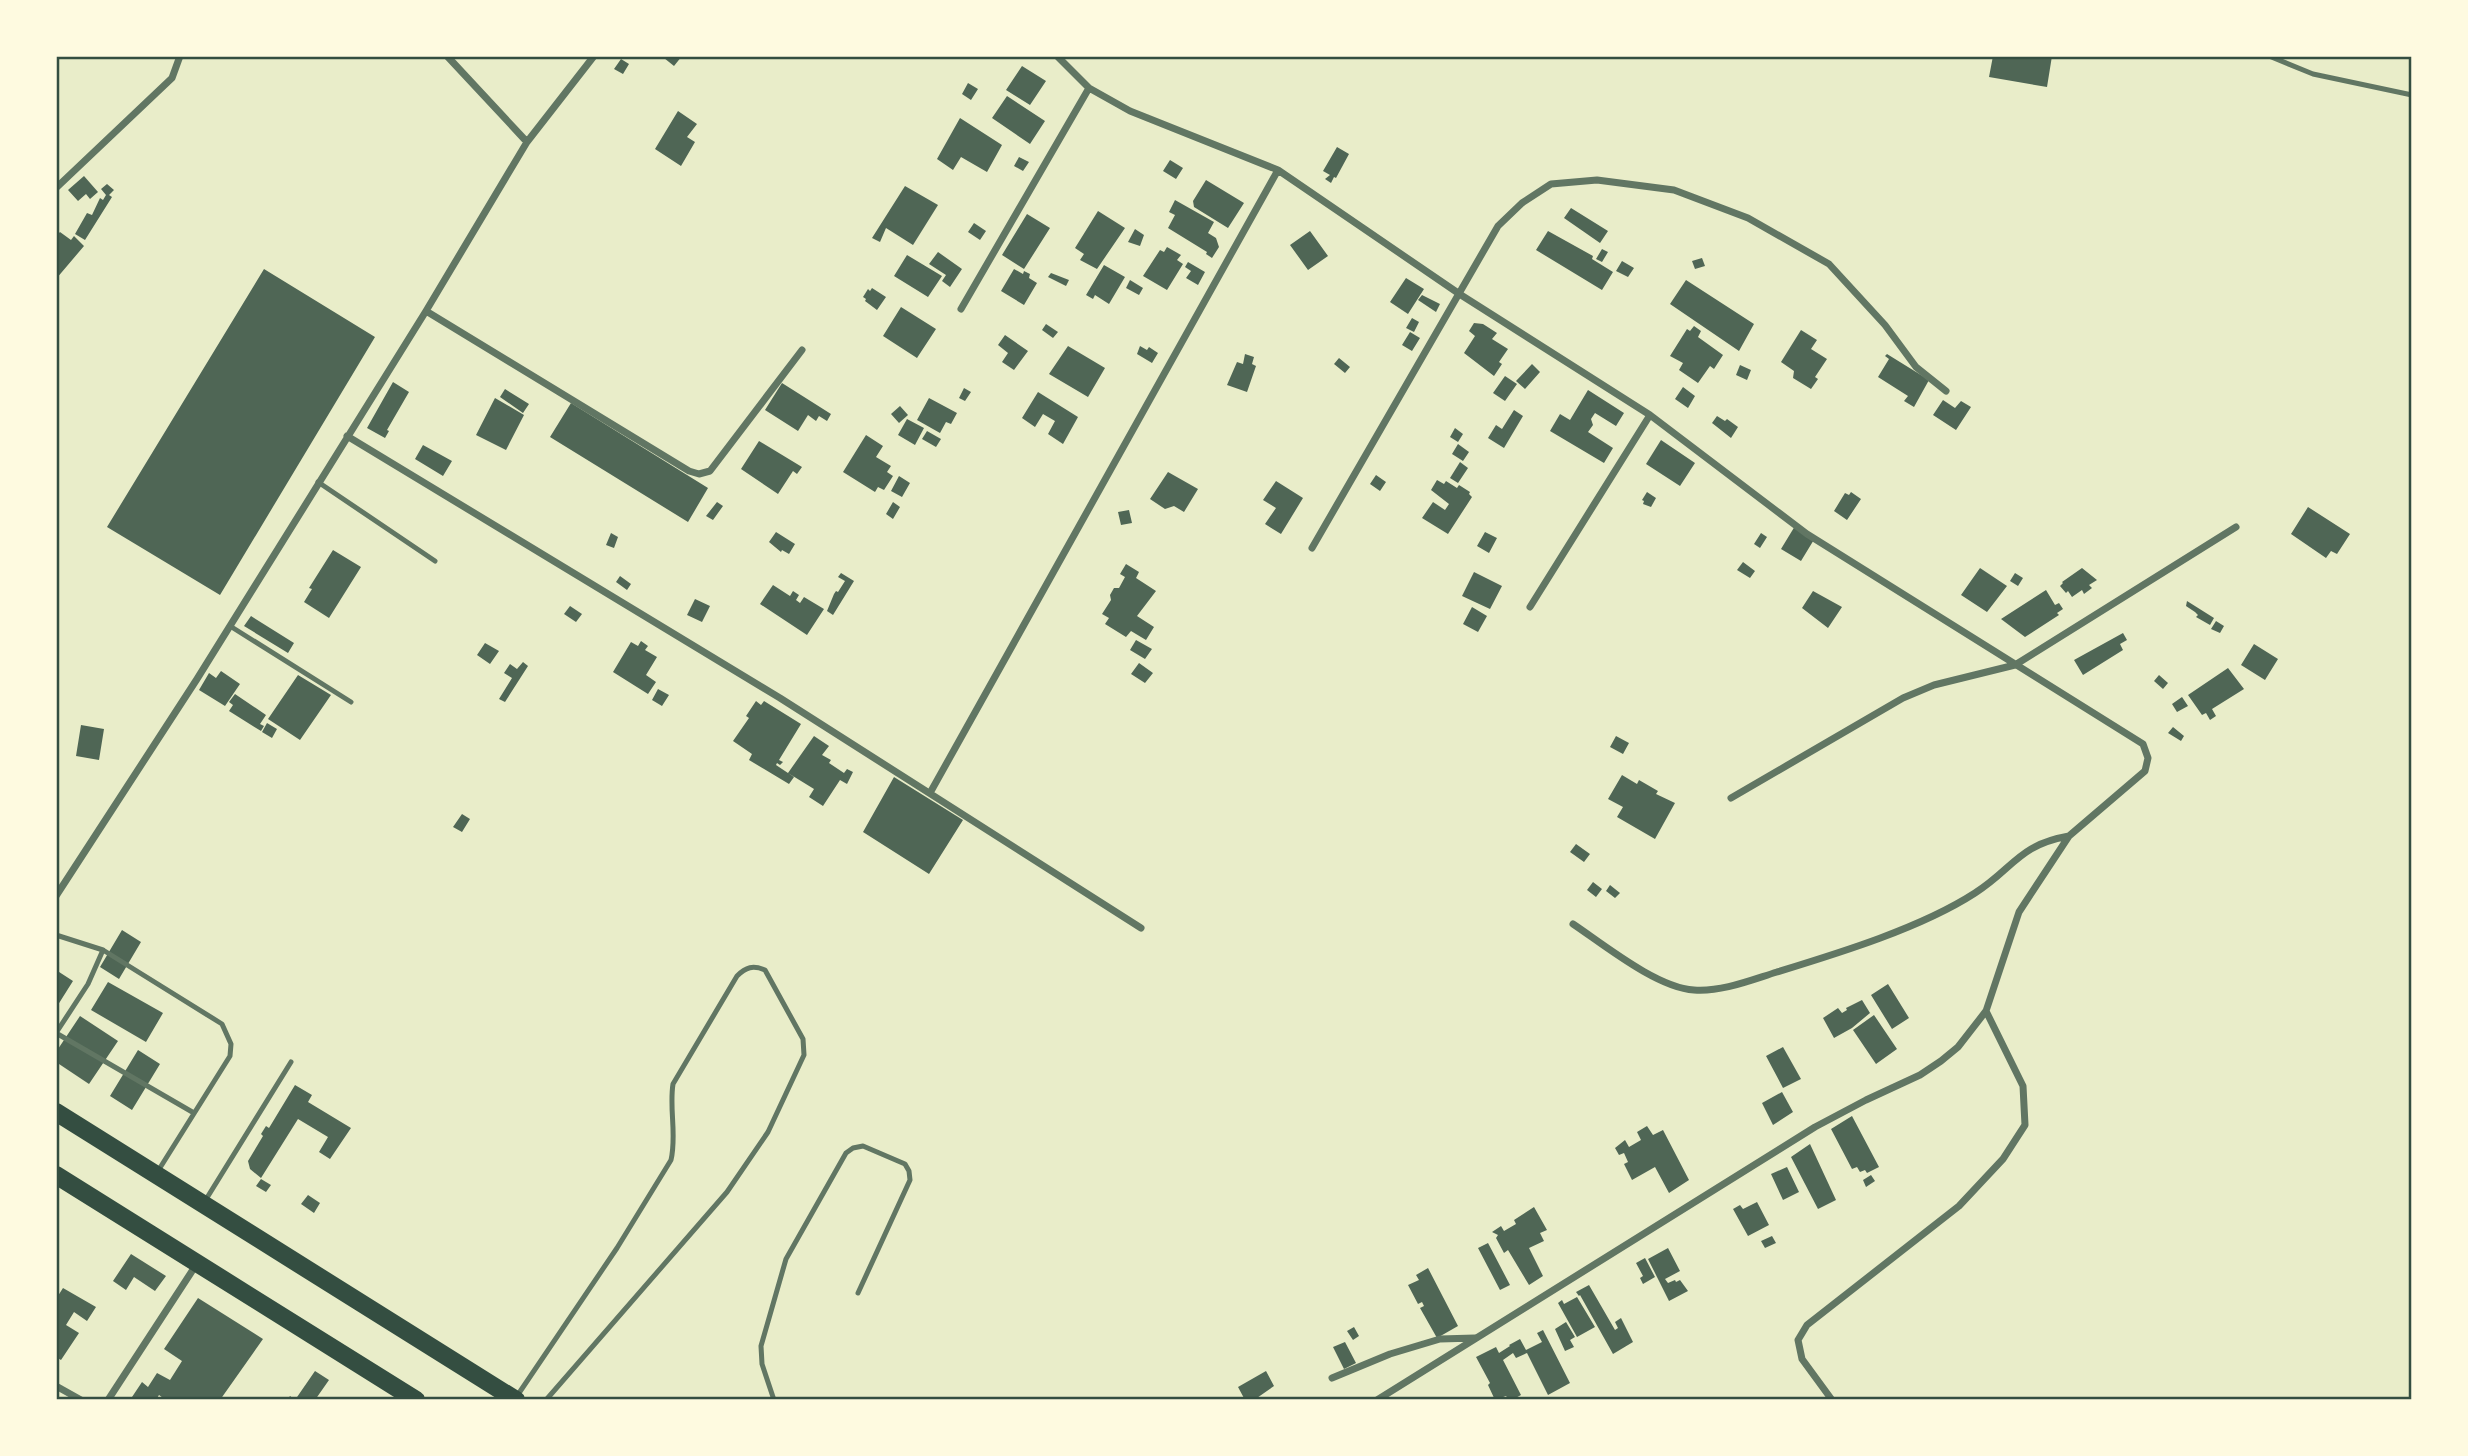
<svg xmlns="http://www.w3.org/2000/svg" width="2468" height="1456" font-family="'Nunito Sans',sans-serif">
  <rect width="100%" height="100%" fill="#e9edc9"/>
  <path fill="#4f6655" d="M666,56H682L674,66L664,58Z
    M1993,56H2052L2047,87L1989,77Z
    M621,59L629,64L623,74L614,69Z
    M1022,66L1046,81L1030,105L1006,90Z
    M968,83L978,89L971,100L962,94Z
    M1007,96L1045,121L1030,144L992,118Z
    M678,111L697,124L687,137L695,142L681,166L655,149Z
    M960,118L1002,145L987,172L961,157L953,170L937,159Z
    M1337,147L1349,154L1336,178L1334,177L1331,183L1325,179L1330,175L1323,171Z
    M1019,157L1029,162L1023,171L1014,166Z
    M1170,160L1183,168L1176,179L1163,171Z
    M84,176L98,192L90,199L86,194L78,201L68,190Z
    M1206,180L1244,203L1228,228L1194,207L1193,201Z
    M107,184L114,190L109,195L112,197L85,240L75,234L87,213L92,215L100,198L103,200L106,195L101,189Z
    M905,186L938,205L913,245L886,228L880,242L872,238Z
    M1175,200L1214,222L1208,233L1216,238L1219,247L1212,258L1206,254L1207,252L1168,228L1175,215L1169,212Z
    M1571,208L1608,231L1600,243L1564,218Z
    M1098,211L1125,228L1097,269L1080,260L1084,254L1075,248Z
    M1027,214L1050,228L1024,269L1002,255Z
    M974,223L986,231L980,240L968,232Z
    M1135,229L1144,235L1140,246L1128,242Z
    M1310,231L1328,256L1308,270L1290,245Z
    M1548,231L1593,256L1592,259L1613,272L1602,290L1536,250Z
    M60,232L71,240L74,236L84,246L56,279V236Z
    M1167,247L1181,255L1177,260L1183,264L1167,290L1143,276L1160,250L1164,252Z
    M1602,249L1608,252L1602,262L1596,259Z
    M938,252L962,269L950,287L942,281L946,275L929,264Z
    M907,255L942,276L928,297L894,276Z
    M1702,258L1705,266L1695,269L1692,261Z
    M1622,261L1634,268L1628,277L1616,271Z
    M1188,262L1205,272L1198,285L1186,278L1191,271L1185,267Z
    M1104,265L1125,277L1109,304L1095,295L1093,299L1086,295Z
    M264,269L375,337L220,595L107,527Z
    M1014,269L1023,274L1024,271L1030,274L1029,278L1037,283L1024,305L1001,291Z
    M1051,273L1069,280L1066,286L1048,277Z
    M1406,278L1424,289L1408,314L1390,302Z
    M1130,280L1143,288L1139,295L1126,288Z
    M1686,280L1754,324L1739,351L1670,304Z
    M872,288L886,297L877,310L865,301L866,299L863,297L868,289L870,291Z
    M1422,295L1440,304L1436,312L1418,300Z
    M901,307L936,329L917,358L883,336Z
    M1412,318L1419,322L1414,332L1406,328Z
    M1474,323L1483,324L1497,333L1492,339L1508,349L1499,362L1502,364L1494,376L1464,353L1475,336L1469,331Z
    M1046,324L1058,332L1053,338L1042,330Z
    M1694,326L1701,331L1698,337L1723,355L1714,369L1710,366L1698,383L1679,370L1683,363L1670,356L1687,329L1690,331Z
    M1801,330L1817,340L1811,349L1827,359L1815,377L1818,379L1811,389L1793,378L1794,371L1781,362Z
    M1410,332L1420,338L1412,351L1402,345Z
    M1005,335L1028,351L1014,370L1002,362L1008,353L998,345Z
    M1068,346L1105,368L1088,397L1049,374Z
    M1140,346L1147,350L1149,347L1158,353L1152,363L1137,354Z
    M1245,354L1254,357L1252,364L1256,366L1247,392L1227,385L1237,362L1243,364Z
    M1887,354L1929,380L1914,407L1904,401L1908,396L1878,377L1889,359L1885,356Z
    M1339,358L1350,367L1345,373L1334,364Z
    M1532,364L1540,372L1525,389L1516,381Z
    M1740,365L1751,370L1747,380L1736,375Z
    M1505,376L1517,384L1505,401L1493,393Z
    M393,382L409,392L387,430L389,431L385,438L367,428Z
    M782,383L831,414L827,421L819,416L816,421L808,415L798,431L765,410Z
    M1683,387L1695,396L1688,408L1675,399Z
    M964,388L971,392L965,401L959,398Z
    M505,389L529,404L523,413L500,397Z
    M1588,390L1624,413L1616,426L1595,413L1591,419L1593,425L1588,432L1613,448L1604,463L1550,431L1560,414L1570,420Z
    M1038,392L1078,417L1063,444L1048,434L1055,421L1043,414L1035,427L1022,418Z
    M495,398L524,415L506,450L476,435Z
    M929,398L957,413L951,424L946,422L940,433L917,420Z
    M1943,400L1955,408L1961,401L1971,407L1956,430L1933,415Z
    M571,403L708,488L688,522L550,437Z
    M900,406L908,415L899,423L891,414Z
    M1514,410L1523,416L1504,448L1488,438L1496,425L1502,429Z
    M1717,416L1725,421L1727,419L1738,427L1731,438L1712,423Z
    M907,419L924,428L915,445L898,435Z
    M1455,428L1463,434L1458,442L1450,437Z
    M927,431L941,439L936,447L922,439Z
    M866,435L883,446L876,457L891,466L887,472L893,476L884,490L878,487L875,492L843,472Z
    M1661,440L1695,463L1680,486L1646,464Z
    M759,441L802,467L797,474L793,471L778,494L741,469Z
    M1458,444L1469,452L1463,461L1452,454Z
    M423,445L452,461L443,476L415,459Z
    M1460,462L1468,468L1458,483L1450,478Z
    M1168,472L1198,489L1184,512L1174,506L1165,509L1150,499Z
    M1376,475L1386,482L1380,491L1370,484Z
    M899,476L910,483L902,497L891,491Z
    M1437,480L1444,484L1446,481L1457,488L1459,485L1470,492L1469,494L1472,497L1448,534L1422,518L1433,502L1445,510L1449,504L1431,490Z
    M1276,481L1303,498L1281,534L1265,524L1276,508L1263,500Z
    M1647,492L1656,498L1651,507L1643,504L1644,501L1642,500Z
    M1851,492L1861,499L1847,520L1834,511L1845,493L1849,495Z
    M717,502L723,506L713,520L706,516Z
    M893,502L900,507L893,519L886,514Z
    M2308,507L2350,534L2337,554L2331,551L2326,558L2291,534Z
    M1129,510L1132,523L1121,525L1118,512Z
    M1795,526L1815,538L1801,561L1781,549Z
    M776,532L795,544L789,554L782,550L781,552L769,542Z
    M1485,532L1497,538L1489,553L1477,546Z
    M611,533L618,537L614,548L606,545Z
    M1761,533L1767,537L1760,548L1754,544Z
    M333,550L361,567L329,618L304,602L312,589L309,588Z
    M1743,562L1755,571L1750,578L1737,570Z
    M1126,564L1139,572L1136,578L1156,591L1137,616L1154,627L1146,640L1131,631L1126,637L1105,624L1109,618L1102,614L1111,600L1110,595L1114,588H1119L1125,577L1120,574Z
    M1980,568L2007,586L1987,612L1961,595Z
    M2082,568L2097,580L2089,585L2092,588L2084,594L2082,590L2072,597L2068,591L2066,593L2060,586L2063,583L2062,582Z
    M1474,572L1502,586L1490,609L1462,596Z
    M841,573L854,581L833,615L827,611L834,594L836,591L838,592L845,581L838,577Z
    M2015,573L2023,578L2018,586L2010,581Z
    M620,576L631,584L627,590L616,582Z
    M773,585L790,596L793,591L799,595L796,600L800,603L804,597L824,609L807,635L760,604Z
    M2046,590L2055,605L2059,603L2063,609L2057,613L2059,615L2025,637L2001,619Z
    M1813,591L1842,607L1828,628L1802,608Z
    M695,599L710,606L702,622L687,615Z
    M2187,601L2214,618L2210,625L2196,617L2198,615L2195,612L2186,606Z
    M570,606L582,614L576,622L564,614Z
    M1472,607L1487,616L1478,632L1463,624Z
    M251,616L294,643L288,653L244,626Z
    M2216,621L2224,626L2220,633L2211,629Z
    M2123,633L2127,640L2120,644L2123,650L2083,675L2074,660Z
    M1136,640L1152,649L1145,659L1130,650Z
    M641,641L648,646L645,650L657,657L646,675L656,682L648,694L613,672L631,642L638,646Z
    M485,643L499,651L490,664L477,655Z
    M2254,644L2278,659L2265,680L2241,665Z
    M523,662L528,666L505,702L499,699L512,678L504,673L510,664L517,669Z
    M1139,663L1153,673L1145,683L1131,674Z
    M2228,668L2244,689L2212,709L2216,716L2210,720L2206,713L2202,715L2188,695Z
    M221,671L240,684L225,706L199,690L209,673L216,678Z
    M298,675L331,695L300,740L268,719Z
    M2159,675L2168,683L2163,689L2154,681Z
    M658,689L669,695L662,706L652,700Z
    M235,694L266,715L260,724L264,726L261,731L229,711L233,705L229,702Z
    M2182,697L2188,706L2177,712L2172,704Z
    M756,701L761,705L764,701L801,724L779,760L783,762L780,765L777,763L776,765L794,777L789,784L749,760L752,754L733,741L749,718L746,716Z
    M267,723L277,729L272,738L262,732Z
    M81,725L104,729L99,760L76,756Z
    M2173,727L2184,736L2181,741L2168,733Z
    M814,736L829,746L822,755L831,760L829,763L844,773L847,769L853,772L847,784L840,780L823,806L809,797L814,789L788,773Z
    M1616,736L1629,743L1623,754L1610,747Z
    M1622,775L1637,784L1639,780L1658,791L1656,794L1675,803L1655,839L1617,817L1623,807L1608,799Z
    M894,777L963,820L929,874L863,832Z
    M462,814L470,819L462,832L453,827Z
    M1576,844L1590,854L1584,862L1570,852Z
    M1593,882L1602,889L1596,897L1587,890Z
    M1610,885L1620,893L1615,898L1606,891Z
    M122,930L141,942L119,979L100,967Z
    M56,970L73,981L56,1008Z
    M108,982L163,1013L146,1042L91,1010Z
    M1888,984L1909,1018L1892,1029L1871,995Z
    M1862,1000L1870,1013L1852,1028L1834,1038L1823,1018L1838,1008L1842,1013L1847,1010L1846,1008Z
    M1874,1015L1897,1049L1876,1064L1853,1030Z
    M80,1016L118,1041L89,1084L56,1062V1052Z
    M1783,1047L1801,1079L1783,1088L1766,1056Z
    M138,1050L160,1064L132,1110L110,1096Z
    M295,1085L312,1095L308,1102L351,1128L330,1159L319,1152L328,1137L298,1119L261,1178L250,1169L248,1161L263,1136L261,1134L266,1126L269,1128Z
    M1782,1092L1793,1112L1773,1125L1762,1103Z
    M1852,1116L1879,1167L1867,1173L1865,1170L1860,1172L1857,1167L1852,1169L1831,1129Z
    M1647,1126L1653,1135L1663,1130L1689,1180L1669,1193L1655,1167L1632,1180L1624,1164L1628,1162L1624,1153L1619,1155L1615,1148L1625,1140L1629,1147L1641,1140L1637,1132Z
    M1810,1144L1836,1200L1818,1209L1791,1157Z
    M1787,1167L1799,1192L1783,1200L1771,1174Z
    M1871,1175L1875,1181L1866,1187L1863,1180Z
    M261,1179L271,1185L266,1192L256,1186Z
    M308,1195L320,1203L314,1213L301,1204Z
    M1757,1202L1769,1225L1748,1236L1733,1209L1740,1205L1743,1209Z
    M1534,1207L1547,1230L1540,1233L1544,1241L1529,1248L1543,1276L1529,1285L1508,1250L1504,1253L1496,1238L1498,1235L1492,1232L1501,1226L1504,1231L1516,1224L1514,1220Z
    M1772,1236L1776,1243L1765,1248L1761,1241Z
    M1488,1243L1510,1285L1500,1290L1478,1248Z
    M1668,1248L1680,1271L1665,1279L1668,1283L1675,1280L1676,1282L1680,1280L1688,1291L1669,1301L1648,1259Z
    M131,1254L166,1276L155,1291L134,1277L126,1290L113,1281Z
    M1645,1258L1655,1277L1643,1284L1640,1278L1643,1276L1636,1263Z
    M1428,1268L1458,1326L1437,1338L1420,1308L1424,1306L1422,1302L1418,1304L1408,1285L1419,1280L1416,1275Z
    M1589,1285L1615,1330L1618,1328L1615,1322L1621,1318L1633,1342L1613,1354L1580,1295L1579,1296L1576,1292Z
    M63,1288L96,1307L87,1321L74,1312L66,1325L79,1333L61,1360L56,1357V1299Z
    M1577,1297L1595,1327L1577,1337L1558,1303L1562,1300L1564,1304Z
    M198,1298L263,1339L220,1400H161L163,1398L159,1395L156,1400H130L142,1382L148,1387L157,1373L170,1380L182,1361L164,1349Z
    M1566,1322L1575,1337L1570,1340L1574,1347L1565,1351L1555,1329Z
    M1354,1327L1359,1336L1353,1340L1347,1331Z
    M1543,1330L1570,1383L1548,1395L1527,1353L1516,1358L1513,1353L1503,1360L1521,1395L1512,1400H1509L1506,1396L1495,1400L1488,1385L1490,1383L1476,1357L1496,1347L1499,1353L1510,1346L1509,1345L1520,1339L1526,1350L1542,1342L1537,1333Z
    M1345,1342L1356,1363L1344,1369L1333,1347Z
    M315,1371L329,1380L315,1400H287L290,1396L295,1400Z
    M1266,1371L1274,1386L1254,1400H1245L1238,1387Z"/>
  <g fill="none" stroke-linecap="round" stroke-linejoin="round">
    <path stroke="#617663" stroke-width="5" d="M2269,56L2313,74L2412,95
      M318,482L435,561
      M230,626L351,702
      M56,935L103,950L88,984L56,1033
      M103,950L222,1024L231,1044L230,1056L158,1171
      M56,1033L194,1113
      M205,1201L291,1062
      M517,1396L617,1248L671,1160C677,1135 669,1109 673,1084L737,976C746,967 753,965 765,970L803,1039L804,1055L768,1132L727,1192L546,1400
      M774,1400L762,1364L761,1346L786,1259L846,1153L853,1148L863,1146L905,1164L909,1171L910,1180L858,1293"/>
    <path stroke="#617663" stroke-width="7" d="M447,56L527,142
      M1057,56L1089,88L1130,111L1278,170L1461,295L1650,415L1807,534L2143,744L2148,758L2145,771L2069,836L2019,912L1986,1011L1958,1047L1941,1061L1920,1075L1866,1100L1815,1127L1377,1400
      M56,188L172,78L180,56
      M961,309L1089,88
      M426,311L689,471L699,474L710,471L802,350
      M347,436L780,698L1141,928
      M1312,548L1498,226L1522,203L1551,184L1597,180L1674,190L1748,218L1829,264L1885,325L1916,367L1946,391
      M1530,607L1650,415
      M930,793L1278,170
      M1731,798L1903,698L1934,685L2015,665L2236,527
      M56,896L197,679L426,311L527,142L594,56
      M1573,924C1603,944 1657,988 1694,990C1722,992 1751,980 1777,972C1839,953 1921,928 1975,893C2014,868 2018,845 2069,836
      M1332,1378L1390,1354L1440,1339L1475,1338
      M56,1386L81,1400
      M108,1400L196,1265
      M1832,1400L1802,1359L1798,1340L1807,1325L1959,1206L2003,1159L2025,1125L2023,1086L1986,1011"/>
    <path stroke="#344e41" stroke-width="18" d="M56,1112L516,1400
      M56,1175L416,1400"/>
  </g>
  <rect width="2468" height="1456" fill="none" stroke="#fefae0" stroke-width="116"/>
  <rect x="58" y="58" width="2352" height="1340" fill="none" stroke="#344e41" stroke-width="2.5"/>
</svg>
